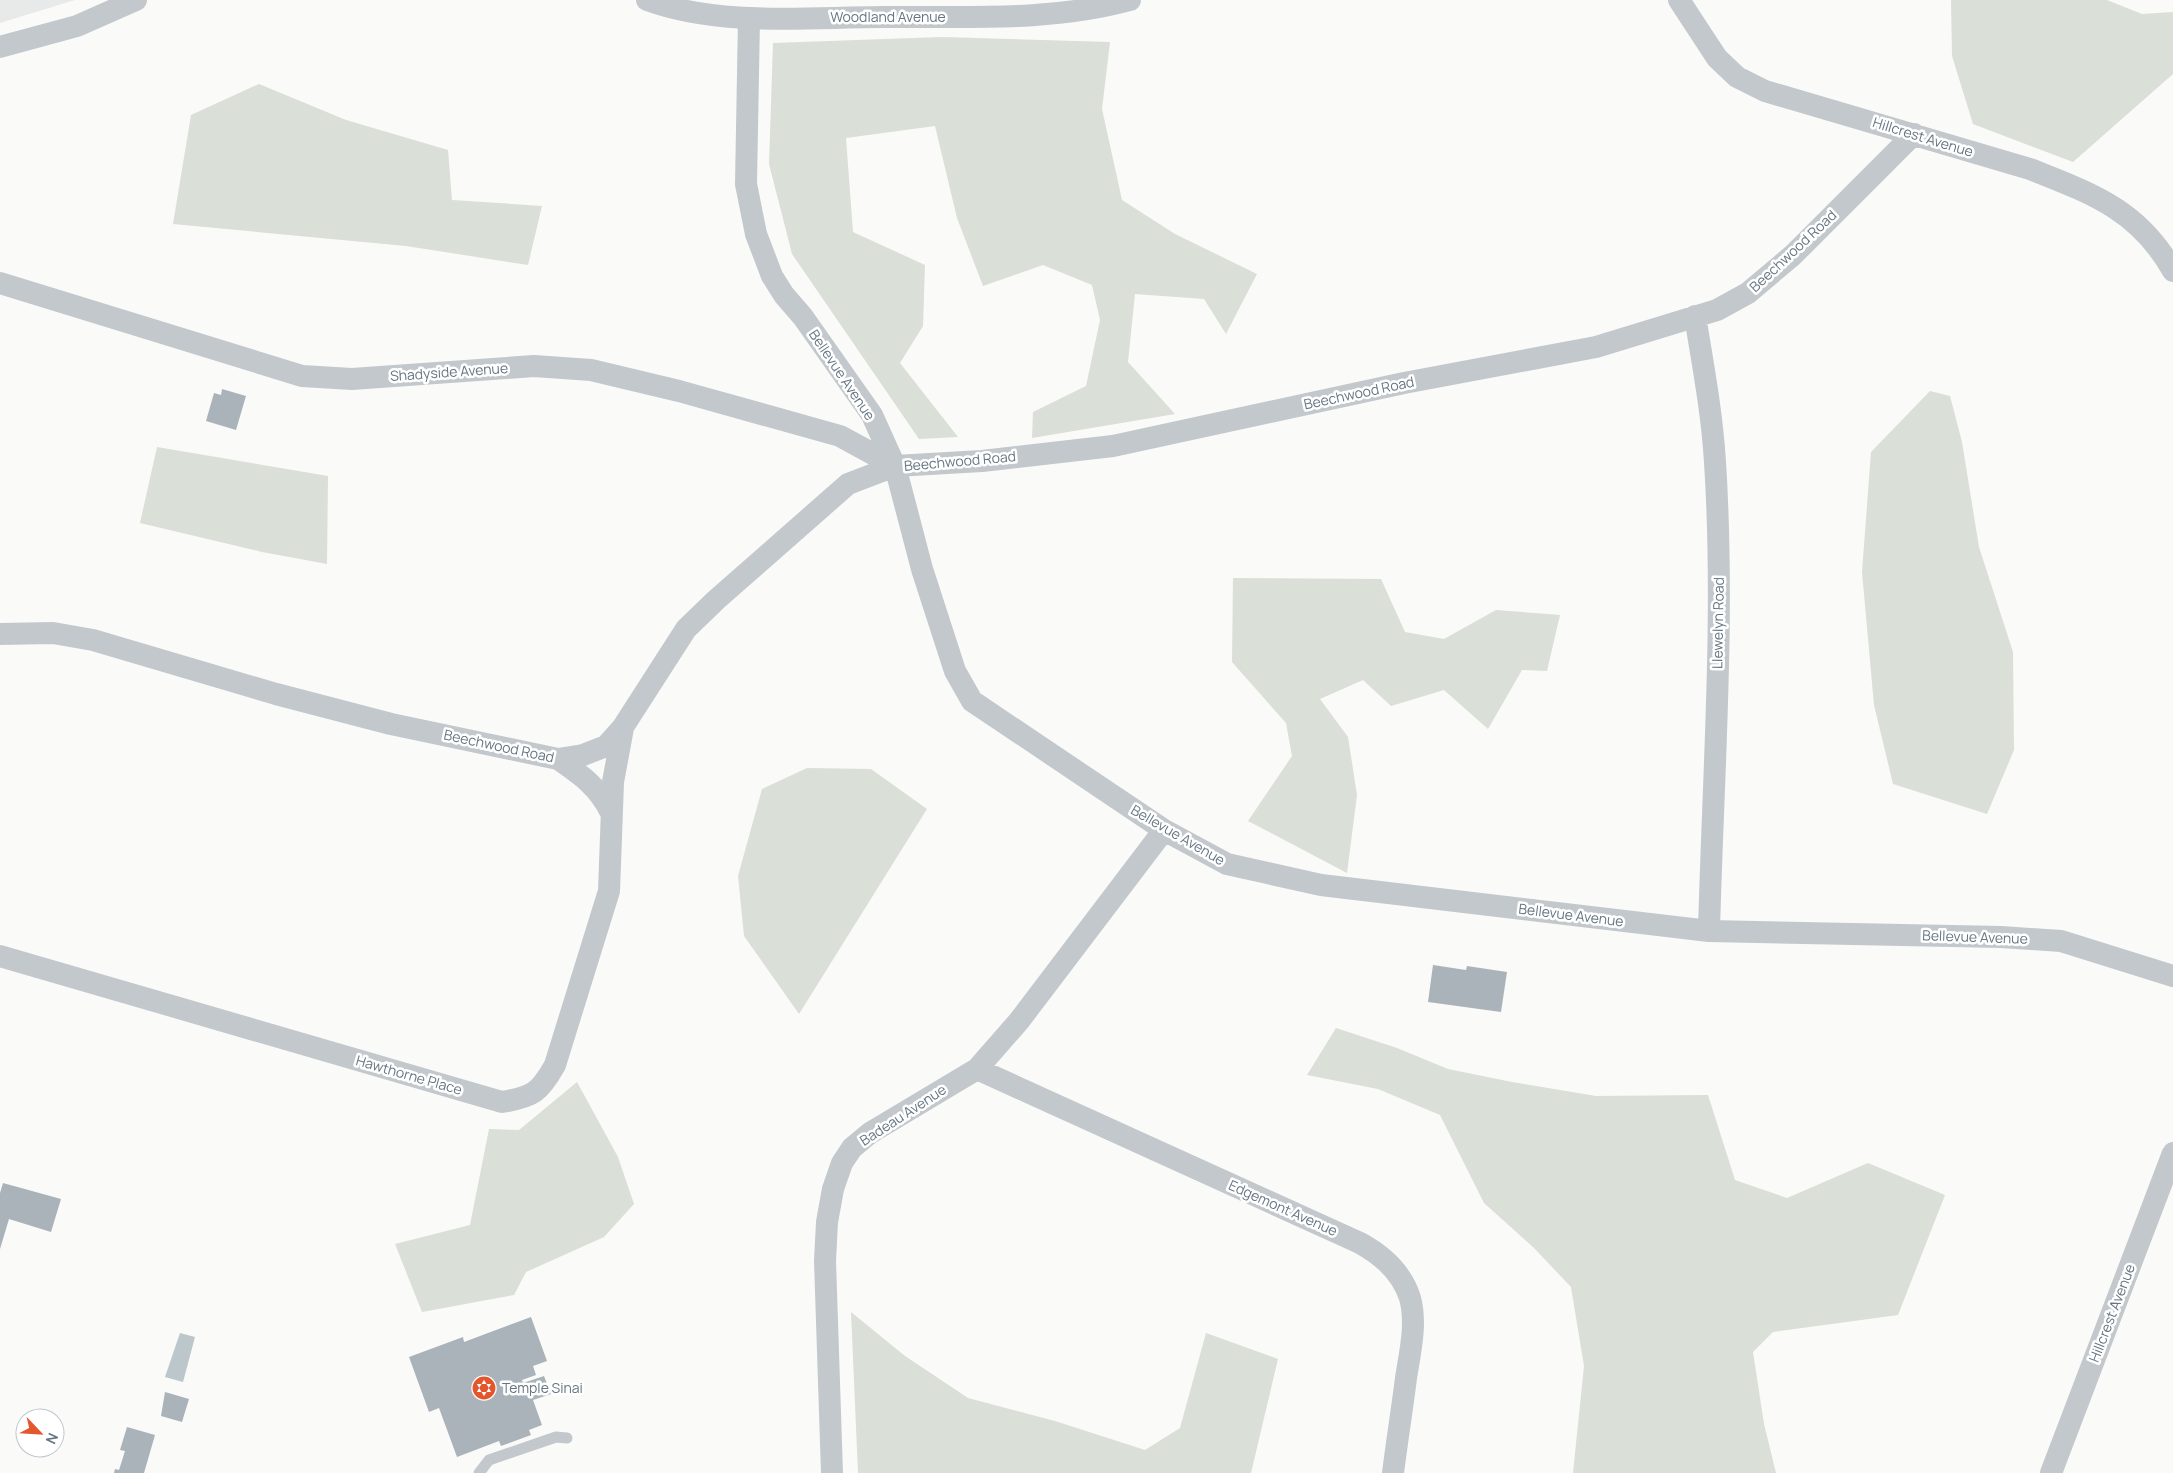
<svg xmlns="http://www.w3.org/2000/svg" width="2173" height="1473" font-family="Manrope,sans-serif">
  <rect width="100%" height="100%" fill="#fafaf8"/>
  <path fill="#e8e9e9" d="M0,0H75L0,23Z"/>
  <path fill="#dadfd7" d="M1951,0H2107L2142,14L2173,12V74L2073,162L1973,124L1952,56Z
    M942,37L1110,42L1102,109L1122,200L1175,234L1257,274L1226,334L1204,299L1135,294L1128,362L1175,414L1032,438L1033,412L1086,386L1100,320L1092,285L1043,265L983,286L957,218L935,126L846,138L853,232L925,265L923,326L900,363L958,437L919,439L792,254L769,164L773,43Z
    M259,84L346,120L448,150L452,200L542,206L528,265L406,246L173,224L191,115Z
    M1930,391L1950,396L1962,442L1979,547L2013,652L2014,750L1987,814L1893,784L1874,705L1862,572L1871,452Z
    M157,447L328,476L327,564L262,552L140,523Z
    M1233,578L1381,579L1405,632L1444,639L1496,610L1560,615L1547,671L1522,670L1488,729L1444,690L1391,706L1363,680L1320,699L1348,737L1357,795L1347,873L1248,821L1292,756L1286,723L1232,662Z
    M807,768L871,769L927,809L799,1014L744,936L738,876L762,789Z
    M1336,1028L1397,1048L1448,1069L1512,1082L1596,1096L1708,1095L1735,1180L1787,1198L1868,1163L1945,1195L1898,1315L1773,1332L1753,1352L1764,1424L1776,1473H1573L1584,1366L1571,1287L1534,1248L1484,1203L1440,1115L1378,1089L1307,1075Z
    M577,1082L618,1157L634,1204L604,1237L526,1272L514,1295L422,1312L395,1244L470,1225L489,1129L519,1130Z
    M851,1312L905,1356L968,1398L1055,1421L1145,1450L1180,1428L1206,1333L1278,1359L1251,1473H858Z"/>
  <path fill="#bbc7cb" d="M180,1333L195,1337L183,1382L165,1377Z"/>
  <path fill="#aab3b9" d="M222,389L246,396L236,430L206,421L214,393L221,395Z
    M1433,965L1466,970L1467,966L1507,972L1501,1012L1428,1002Z
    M3,1183L61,1199L51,1232L9,1219L0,1249V1193Z
    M531,1317L547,1361L533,1366L536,1375L522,1380L523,1383L544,1376L551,1394L533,1400L542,1425L529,1430L531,1435L501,1446L499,1441L457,1457L439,1408L429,1412L409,1357L463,1337L464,1342Z
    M165,1392L189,1399L182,1422L161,1416Z
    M127,1427L155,1435L144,1473H114L115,1469L119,1470L125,1451L120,1450Z"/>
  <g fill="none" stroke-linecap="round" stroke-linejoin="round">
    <path stroke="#c3c8cc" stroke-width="11" d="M479,1473L489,1460L556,1437L567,1438"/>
    <path stroke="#c3c8cc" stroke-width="22" d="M647,0C721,27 806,17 884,17C965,16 1050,22 1130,0
      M1679,0L1717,58L1737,77L1765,91L2030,169C2093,194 2139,210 2173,271
      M749,18L746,184L756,234L772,276L784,295L803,317L872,415L895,466L922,569L955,671L972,701L1164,830L1227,864L1321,885L1709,931L2001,937L2061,941L2173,976
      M0,47L77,26L136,0
      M0,283L302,376L352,379L534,366L591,370L679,391L840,436L895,466
      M1695,316C1703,365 1712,413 1715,462C1725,618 1713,775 1709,931
      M0,634L53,633L93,640L276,694L391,724L558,759L583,755L606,746L623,727L686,629L716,600L848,484L895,466L982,461L1113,446L1404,383L1596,347L1717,310L1748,293L1793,255L1914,134
      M558,759C581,775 599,787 611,813
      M0,956L502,1102C533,1097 540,1092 555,1065L609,891L613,782L623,728
      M977,1069L1360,1243C1382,1255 1402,1273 1410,1298C1417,1324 1410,1352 1406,1378C1402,1410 1397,1441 1393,1473
      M832,1473L825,1261L827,1222L833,1189L842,1163L852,1148L870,1133L977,1069L1019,1021L1164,830
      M2051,1473L2173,1153"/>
  </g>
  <defs>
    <symbol id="synagogue-disc" viewBox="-11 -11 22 22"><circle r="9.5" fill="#e4572e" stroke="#fff"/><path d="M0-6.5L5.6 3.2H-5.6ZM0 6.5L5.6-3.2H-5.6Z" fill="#fff"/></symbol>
  </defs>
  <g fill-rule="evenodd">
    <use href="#synagogue-disc" x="470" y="1374" width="28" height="28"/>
  </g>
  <g text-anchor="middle" stroke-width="5" stroke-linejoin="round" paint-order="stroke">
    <g font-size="14" fill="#657683" stroke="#fff">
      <text x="888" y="22">Woodland Avenue</text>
      <text transform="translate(1923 137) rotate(17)" y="5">Hillcrest Avenue</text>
      <text transform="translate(1793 251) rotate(-43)" y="5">Beechwood Road</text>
      <text transform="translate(449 372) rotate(-4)" y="5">Shadyside Avenue</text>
      <text transform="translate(842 375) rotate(56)" y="5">Bellevue Avenue</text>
      <text transform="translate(1359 393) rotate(-12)" y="5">Beechwood Road</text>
      <text transform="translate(960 461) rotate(-5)" y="5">Beechwood Road</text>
      <text transform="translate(1718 623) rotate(-89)" y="5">Llewelyn Road</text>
      <text transform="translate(499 746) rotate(12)" y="5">Beechwood Road</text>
      <text transform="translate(1178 835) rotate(30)" y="5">Bellevue Avenue</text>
      <text transform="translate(1571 915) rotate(7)" y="5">Bellevue Avenue</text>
      <text transform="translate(1975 937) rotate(2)" y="5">Bellevue Avenue</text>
      <text transform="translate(409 1075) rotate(16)" y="5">Hawthorne Place</text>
      <text transform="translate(903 1115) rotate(-33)" y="5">Badeau Avenue</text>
      <text transform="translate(1283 1208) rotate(24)" y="5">Edgemont Avenue</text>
      <text transform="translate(2112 1313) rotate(-69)" y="5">Hillcrest Avenue</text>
    </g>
    <g font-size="14" fill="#657683" stroke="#fff" text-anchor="start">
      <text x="502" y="1393">Temple Sinai</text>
    </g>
  </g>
  <g transform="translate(40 1433) rotate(115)"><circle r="24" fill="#ffffff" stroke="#c1c8cd"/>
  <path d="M0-4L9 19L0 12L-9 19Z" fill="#e4572e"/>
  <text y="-8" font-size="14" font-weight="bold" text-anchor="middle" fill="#657683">N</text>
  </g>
</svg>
